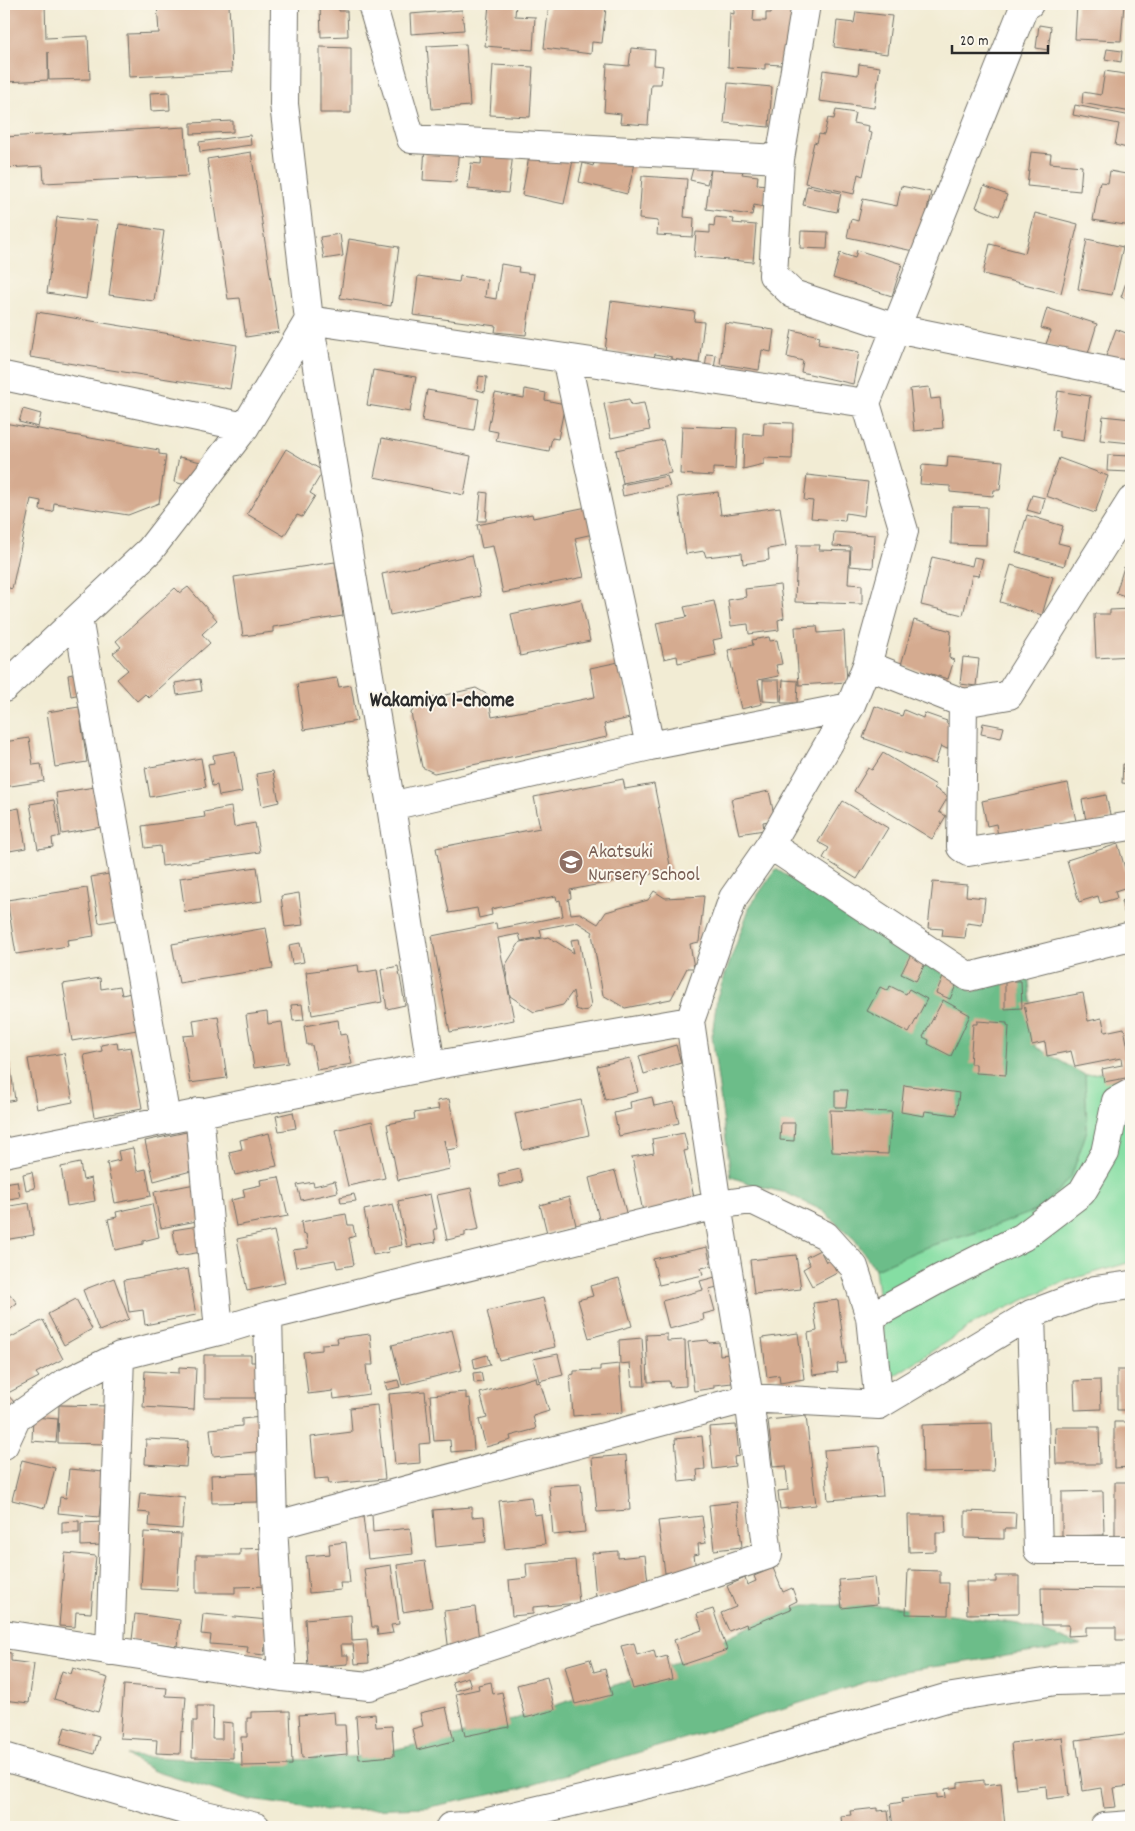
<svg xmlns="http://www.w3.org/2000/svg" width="1135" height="1831" font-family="Dekko,sans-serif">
  <rect width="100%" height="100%" fill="#fbf7ec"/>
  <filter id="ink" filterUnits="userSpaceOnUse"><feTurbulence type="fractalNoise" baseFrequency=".02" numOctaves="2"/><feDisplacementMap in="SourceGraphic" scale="10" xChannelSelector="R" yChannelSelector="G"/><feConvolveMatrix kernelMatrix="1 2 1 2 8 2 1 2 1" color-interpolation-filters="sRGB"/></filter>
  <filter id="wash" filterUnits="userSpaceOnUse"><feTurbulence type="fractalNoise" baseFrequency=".0096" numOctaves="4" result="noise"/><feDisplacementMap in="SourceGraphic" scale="20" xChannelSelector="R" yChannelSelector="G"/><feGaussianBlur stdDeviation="1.12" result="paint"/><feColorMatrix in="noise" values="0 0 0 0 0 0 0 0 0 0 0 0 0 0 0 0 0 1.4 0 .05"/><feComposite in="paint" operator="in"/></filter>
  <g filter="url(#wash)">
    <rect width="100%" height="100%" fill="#f2ecd4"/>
    <path fill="#85dea3" stroke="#588467" d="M1131,1068V1262L1062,1282L977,1322L889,1379L875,1269L929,1246L981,1231L1040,1209L1071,1177L1087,1130L1085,1075Z"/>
    <path fill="#6cbd89" stroke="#4c745a" d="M776,869L973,992L1028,971L1036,1047L1085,1075L1087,1130L1071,1177L1040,1209L981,1231L929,1246L875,1269L855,1240L823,1211L786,1193L754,1185L731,1177L712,1036L717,997L750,906Z
      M804,1605L894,1606L1019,1624L1081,1645L898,1672L759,1716L518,1789L429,1807L325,1810L243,1799L154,1771L127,1756L255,1762L366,1756L485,1729L663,1669L776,1613Z"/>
    <g id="blocks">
      <path fill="#d5ab90" d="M4,4H45L46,38L88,36L90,79L49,80L48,52V80L4,82Z
        M157,4H229L232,72L129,77L127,34L159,33Z
        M320,4H339V11H347L348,36L321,37Z
        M489,4H516L515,16L535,17L533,50L485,46Z
        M549,4H572L606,8L602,43L592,42L591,54L544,48Z
        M772,4H795L793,71L781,70V65L765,64V69L728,67L730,13L734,14V7L754,8L753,21H766V13H771Z
        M1077,4H1124L1121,41L1075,39Z
        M462,10L464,30L411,34L410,14Z
        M856,12L892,16L887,54L834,47L837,21L854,23Z
        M1039,25L1051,27L1048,50L1036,48Z
        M466,44L470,106L432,109L427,46Z
        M320,47L351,48V113H320Z
        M631,48L655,50L654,65L663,66L661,84H651L648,125L620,123L621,114L604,112L607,64L629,66Z
        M1107,49L1122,51L1121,62L1105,59Z
        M859,64L880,67L874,108L819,101L823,70L858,75Z
        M493,65L533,67L530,117L490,115Z
        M1105,71L1131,75V112L1082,103L1083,92L1101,95Z
        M728,83L772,87L769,127L724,123Z
        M169,92L170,110L151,111L150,93Z
        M1075,105L1131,116V149L1115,145L1119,124L1073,115Z
        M836,110L855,113L853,123L869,126L868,132L872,133L863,176L858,174L854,194L805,183L814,142L817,143L819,134L824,135L828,118L834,119Z
        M233,121V132L191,134V123Z
        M185,127L188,176L44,183L43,166L5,168L4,137Z
        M250,135L251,145L200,152L199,142Z
        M425,145L459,147L456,182L423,180Z
        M598,150L636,160L627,194L579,182L583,163L593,166Z
        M482,151L513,154L508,193L468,189L471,163L481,164Z
        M530,151L573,160L564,204L522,195Z
        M251,152L279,332L246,337L240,298L228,299L207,159Z
        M1031,152L1051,154L1050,163L1082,166L1080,191L1027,186Z
        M695,161L712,165L707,184L690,180Z
        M726,166L744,168L742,174L758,176L757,184L767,185L764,207L754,205L752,215L706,209L711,169L725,170Z
        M1110,171L1131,175V226L1093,220L1100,182L1108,183Z
        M642,176L687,179L684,217L694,218L693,237L657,235L658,221L639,219Z
        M807,186L841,193L837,212L803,205Z
        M901,186L931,192L918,252L847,237L851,219L858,221L863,199L897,206Z
        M984,186L1007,195L999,216L976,207Z
        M1035,213L1078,224L1061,293L983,274L990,244L1025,253Z
        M57,217L97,221L86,299L47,293Z
        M715,217L734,219L733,223L756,225L753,262L694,257L696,232L710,233V225L714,226Z
        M119,224L164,231L154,301L109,295Z
        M801,231L828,232L827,249L800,248Z
        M340,234L343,256L324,259L320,237Z
        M349,239L399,247L391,306L340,298Z
        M1087,239L1123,247L1112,295L1078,289Z
        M857,250L902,264L892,296L833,278L840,253L855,258Z
        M501,264L519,267L518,272L534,274L526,335L495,332L496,326L413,315L418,276L459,282L460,276L487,280L485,297L496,299Z
        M1131,268V301L1121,297Z
        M611,301L695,312L694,321L704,322L699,363L672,359V357L655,354L654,357L605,351Z
        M1047,308L1097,324L1087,357L1046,344L1051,331L1041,328Z
        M37,312L237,345L230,389L30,357Z
        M725,323L774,330L771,352L762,350L759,370L720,364Z
        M1116,329L1131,335V369L1105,359Z
        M792,330L820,336L818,344L859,352L853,384L801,372L803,361L787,357Z
        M707,354L716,355L714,369L705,368Z
        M373,370L416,377L410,412L367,405Z
        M479,376L487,377L485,392L477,390Z
        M929,387L931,399L940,398L943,428L914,431L910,389Z
        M525,389L546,393L545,400L565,404L558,439L552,438L549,451L496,441L498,432L488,430L495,393L524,398Z
        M427,390L479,399L474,430L422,421Z
        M1058,391L1090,396L1084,441L1059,437V431L1052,430Z
        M629,399L631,405L644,403L650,430L611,438L604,404Z
        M23,409L41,414L38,427L19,422Z
        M1103,416L1131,419V443L1100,440Z
        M764,422L793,423L792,459L764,458V464L743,469L744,434L763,435Z
        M4,423L159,450V454L166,455L159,503L128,515L54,503L53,512L40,510L41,501L31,499L12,589L6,587L4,592Z
        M682,426L737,428L735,469L713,468V476L680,474Z
        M382,438L471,456L464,495L374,477Z
        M663,440L671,473L623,483L616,450Z
        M286,449L323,471L310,493L315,496L302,517L297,515L284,536L247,514Z
        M1108,455L1130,456V472L1107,471Z
        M948,456L1003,461L1000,490H994L993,496L950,492V486L920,484L922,465L947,467Z
        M179,457L201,462L186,485L174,482Z
        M1059,458L1108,476L1095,513L1046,496Z
        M807,475L868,482L864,516L846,513L845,521L811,518L813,501L804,500Z
        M667,476L670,486L623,496L621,485Z
        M481,492L488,493L486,521H478Z
        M718,492L721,515L780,507L786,546L768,549L769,560L743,564L742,553L706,557L704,551L686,554L678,497Z
        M1032,495L1045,498L1041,514L1027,510Z
        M952,506L987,507L986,545L951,544Z
        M587,507L593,534L575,538L584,577L503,593L493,546L482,548L477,525L532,514L533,518Z
        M1027,515L1063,526L1058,543L1070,546L1064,566L1016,552Z
        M834,532L875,535L873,568L850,566L851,547L833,546Z
        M797,545H820L819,550L850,551L848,584L862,585V604L795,602Z
        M472,555L481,596L390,615L382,574Z
        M932,557L972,566L974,557L983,559L979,576L972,575L963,615L921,605Z
        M335,562L343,616L273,627V632L243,636L234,577Z
        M1011,565L1053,577L1042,615L1000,602Z
        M1124,567L1131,569V598L1116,593Z
        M780,585L784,618L778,620L779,630L749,634L748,624L731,626L728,600L746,597L745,589Z
        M188,587L217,620L202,634L210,643L149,698L145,694L137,701L117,679L128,670L113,653L121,647L116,641L175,588L180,593Z
        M581,599L590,641L520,656L511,614Z
        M714,601L722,638L713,640L716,655L678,663L677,656L664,659L656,623L687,617L684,607Z
        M1131,609V656L1096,658L1094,614H1110V610Z
        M914,620L951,631L949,658L954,660L948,679L901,665Z
        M817,626L818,633L844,631L847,682L799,685L795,627Z
        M769,637L770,641L777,640L782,664L776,665L779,676L758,680L762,704L741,709L728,650L753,645L752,640Z
        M963,657L979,659L976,686L960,684Z
        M619,662L630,718L604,724L607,737L434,773L422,767L411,713L419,701L476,688L488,695L492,717L529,710L595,697L590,668Z
        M83,672L86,693L71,696L68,675Z
        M337,678L339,687L351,685L357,721L304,730L297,684Z
        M200,679L202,691L177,695L175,683Z
        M763,680H779L780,702L763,701Z
        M783,680L798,681L797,703H781Z
        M875,706L902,716L904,710L923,718L924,713L947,721L946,723L956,727L947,749L941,746L935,764L863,738Z
        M79,707L87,762L55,767L47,712Z
        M983,723L1004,727L1001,738L981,734Z
        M29,738L33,765L41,764L44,781L4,787V742Z
        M235,751L242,792L219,796L217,785L212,786L208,764L214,763L213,755Z
        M883,753L936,785L934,788L948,797L939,812L946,816L932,839L854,791L868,768L872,770Z
        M201,758L206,787L150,797L145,768Z
        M1123,764L1131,765V784L1122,783Z
        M273,771L279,802L262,806L256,774Z
        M623,779L625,789L654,784L671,870L570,890L571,898L568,899L571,914L580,913L598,924L606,912L648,900L654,891L665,898L704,896L699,942L690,944L694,968H687L671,999L625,1008L603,995L592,934L593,932L577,922L540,929L542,937L521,941L519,934L498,938L514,1020L450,1032L432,936L496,923L497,929L563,916L560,900L557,901L556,896L491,909L492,915L479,918L477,908L449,913L436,848L540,828L534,797Z
        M1068,783L1076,821L998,836L996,824L987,826L982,801Z
        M95,787L102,827L62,834L56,793Z
        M769,791L775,820L763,822L764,830L739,834L731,799Z
        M1106,795L1111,819L1087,825L1082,800Z
        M54,800L60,836L52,838L53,847L38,849L30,804Z
        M843,801L888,828L857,879L823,858L829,848L818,842Z
        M231,807L234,827L255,823L260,852L162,866L160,846L145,848L142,826L205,817L204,812Z
        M19,808L26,848L4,852V811Z
        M1118,844L1130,886L1115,891L1117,898L1100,903L1098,896L1079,902L1067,860Z
        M257,867L262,901L185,912L180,878Z
        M115,873L123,919L99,923L91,877Z
        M933,882L967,885L966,896L985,898L982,925L967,923L965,938L942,936L943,929L928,928Z
        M87,888L94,936L67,940L68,946L16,954L7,900Z
        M299,893L303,925L285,927L281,896Z
        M1131,898V920L1127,922L1121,901Z
        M266,928L273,968L179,983L172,944Z
        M549,937L574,953L571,940L579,939L591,1005L588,1010L582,1011L576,1009L573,991L563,1005L534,1012L510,996L505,966L520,942Z
        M300,943L304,962L292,964L289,945Z
        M913,950L928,958L916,981L901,974Z
        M358,965L359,973L377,970L382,1002L312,1015L306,972Z
        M398,966L405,1005L387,1009L381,970Z
        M947,968L961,974L950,999L936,993Z
        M100,978L101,989L120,986L122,995L131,993L137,1030L72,1041L63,984Z
        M1005,981H1021L1022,1008L1005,1009Z
        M890,986L906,994L909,989L927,999L909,1033L867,1011L880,987L888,991Z
        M1083,993L1088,1021L1102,1018L1105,1032L1124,1028L1131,1063V1077L1104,1082L1102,1069L1122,1065L1121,1058L1075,1067L1071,1051L1047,1056L1045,1042L1032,1045L1024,1004Z
        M943,1000L970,1015L951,1056L928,1044L929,1040L923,1037Z
        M302,1004L304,1020L293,1021L291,1005Z
        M267,1012L268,1024L282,1022L288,1063L254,1068L246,1015Z
        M218,1016L227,1078L190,1083L183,1036L195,1035L193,1020Z
        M338,1020L340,1035L346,1034L352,1064L317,1070L312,1045H307L304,1026Z
        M977,1021L1007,1023V1025L1009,1026L1006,1075L976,1073V1064H970L973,1024H977Z
        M117,1042L118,1049L131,1047L142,1108L94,1117L84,1055L102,1051L101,1045Z
        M676,1045L681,1063L644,1074L639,1056Z
        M64,1053L73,1102L37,1109L28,1059Z
        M630,1058L638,1092L605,1100L597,1066Z
        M10,1063L15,1100L4,1102V1064Z
        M904,1085L959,1093L956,1115L925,1111L924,1116L901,1112Z
        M835,1090H848L846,1107H835Z
        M652,1097L654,1106L674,1102L679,1123L619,1136L614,1113L631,1109L630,1102Z
        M449,1099L459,1148L447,1150L444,1140L450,1169L398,1180L387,1124L415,1119L414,1113L439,1109L437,1101Z
        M581,1100L589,1135L523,1150L515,1114Z
        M830,1110L892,1112L888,1154L832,1152Z
        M293,1112L296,1128L279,1131L276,1116Z
        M372,1121L385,1178L348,1186L335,1130Z
        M781,1123H795L794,1141L780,1140Z
        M191,1131L202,1168L154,1181L145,1141Z
        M269,1133L277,1166L235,1175L229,1152L242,1149L240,1140Z
        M684,1133L688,1150L684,1151L695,1202L643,1212L632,1157L654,1153L652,1139Z
        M133,1148L137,1171L146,1169L151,1196L115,1203L107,1163L120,1160L118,1151Z
        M80,1163L83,1180L91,1178L95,1201L67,1206L61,1167Z
        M520,1169L523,1182L500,1187L498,1174Z
        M615,1171L627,1216L600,1223L589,1178Z
        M32,1172L35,1188L26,1190L23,1174Z
        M279,1177L288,1216L236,1226L231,1200L245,1197L243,1189L261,1185L260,1180Z
        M17,1181L20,1197L4,1200V1183Z
        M335,1181L338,1192L301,1200L297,1185L313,1182L314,1186Z
        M195,1184L202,1220L161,1228L154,1192Z
        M471,1188L479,1229L465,1232V1236L447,1240L437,1195Z
        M354,1194L356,1201L341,1203L340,1197Z
        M430,1194L437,1229H434L436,1242L407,1247L398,1201Z
        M569,1197L576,1225L547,1233L540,1205Z
        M29,1203L34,1235L4,1240V1207Z
        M152,1204L159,1237L143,1241V1244L115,1250L108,1219L117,1217L116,1212Z
        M393,1204L402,1245L388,1248L389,1252L373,1255L364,1210Z
        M346,1214L348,1225H353L355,1236L349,1238L354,1265L337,1268L335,1260L296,1267L293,1250L308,1248L306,1234L303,1235L301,1222Z
        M198,1226L202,1252L177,1256L173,1230Z
        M274,1231L285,1283L247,1291L237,1239Z
        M707,1247L711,1266L701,1268L703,1275L659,1285L653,1259Z
        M820,1250L826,1262L831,1260L837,1273L812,1286L803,1269L810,1265L806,1257Z
        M796,1255L801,1289L754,1294L750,1260Z
        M188,1269L196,1315L145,1325L143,1310L129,1312L124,1280Z
        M723,1275L726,1285L709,1289L715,1311L703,1314L704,1320L669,1329L662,1301L703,1290L700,1281Z
        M114,1278L129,1319L99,1331L83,1290Z
        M619,1278L632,1326L589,1338L578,1300L593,1296L590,1286Z
        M4,1287L17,1303L4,1313Z
        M543,1298L555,1347L499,1360L487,1311Z
        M76,1299L92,1329L64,1345L48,1314Z
        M838,1300L846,1363L837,1364L838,1372L813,1375L808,1333L817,1331L813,1303Z
        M43,1320L63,1359L36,1373L39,1377L8,1393L4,1385V1341Z
        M452,1330L462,1370L402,1385L392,1345Z
        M798,1333L804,1379L780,1383L779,1375L767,1377L762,1338Z
        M370,1334L373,1365H366L369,1394L334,1399L333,1391L308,1394L303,1352L322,1350V1344L338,1343L337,1338Z
        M667,1334V1341L685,1340L686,1386L670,1387L669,1381L648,1382L646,1335Z
        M642,1338L645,1386H632L630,1363L620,1364L619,1340Z
        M708,1340L709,1343L719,1342L720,1355L729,1354L732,1383L714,1385V1388L694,1391L688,1342Z
        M558,1354L563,1375L539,1381L533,1359Z
        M204,1355H251V1362H269V1398H204Z
        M487,1355L490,1365L475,1369L473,1359Z
        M619,1364L623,1412L573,1416L570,1375L574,1374V1371L600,1370V1366Z
        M179,1367L196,1368L194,1410L143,1407L145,1371L179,1373Z
        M1117,1370H1131V1410H1117Z
        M481,1372L483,1382L474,1383L473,1373Z
        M536,1377L537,1383L540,1382L549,1411L533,1416L536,1429L510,1436L511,1440L486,1447L479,1420L487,1418L480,1393Z
        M398,1380L400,1387L387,1390L385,1383Z
        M1100,1380L1101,1409L1075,1410L1074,1381Z
        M4,1391L16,1404L4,1414Z
        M425,1391L430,1443L419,1444L420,1463L395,1465L389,1394Z
        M466,1392V1399L470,1398L474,1450L451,1452L450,1440L434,1441L430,1395Z
        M59,1405L108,1406L107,1444L58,1443Z
        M377,1405L385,1479L329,1484L328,1478L315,1479L311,1437L352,1432L350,1408Z
        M806,1416L816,1505L780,1509L778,1491L788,1490L786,1466L773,1467L768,1420Z
        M33,1417L58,1419L56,1443L32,1441Z
        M261,1417L265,1451L213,1456L210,1429L242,1426V1419Z
        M1114,1422H1131V1467L1114,1468Z
        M992,1423L994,1471L923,1472L922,1425Z
        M736,1425L739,1456L734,1457L735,1466L713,1469L709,1427Z
        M1055,1427H1099L1100,1464H1056Z
        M702,1436L705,1469L697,1470L698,1480L679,1482L675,1439Z
        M146,1439L188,1441L186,1467L145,1464Z
        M879,1446L883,1496L828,1500L824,1450Z
        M626,1455L630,1510L597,1512L592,1458Z
        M22,1460L55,1468L45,1508L12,1500Z
        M69,1469L104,1472L99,1517L58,1513L60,1497L66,1498Z
        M257,1473L258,1502L212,1503L211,1475Z
        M1115,1482H1131V1537H1115Z
        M581,1484L585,1532L553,1535L549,1486Z
        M1103,1491L1104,1535L1062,1536V1492Z
        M140,1493L185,1497L182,1529L149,1526L150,1513L138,1512Z
        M531,1497L534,1515L541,1514L545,1544L505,1549L499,1501Z
        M737,1502L742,1547L714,1550L709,1505Z
        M472,1507V1517L484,1516L486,1542L436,1547L433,1510Z
        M965,1511L1016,1513L1015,1529H1004V1539L965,1538Z
        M372,1515L373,1532L410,1528L413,1554L368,1559L363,1516Z
        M908,1515H945L946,1533H936V1551L909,1552Z
        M702,1516L706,1543L698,1544L699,1554L694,1555L696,1570L665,1573L658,1521Z
        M79,1521V1533H62V1522Z
        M103,1522V1545L81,1546V1523Z
        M144,1532L181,1534L177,1591L141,1589Z
        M346,1542L350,1583H340L341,1590L309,1593L306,1556L330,1554L329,1544Z
        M269,1548L270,1586L235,1587V1593H196V1555H240V1549Z
        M618,1551V1558L645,1555L649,1592L596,1597L592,1553Z
        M65,1553L96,1556L91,1613L76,1612L75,1627L59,1626Z
        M575,1560L579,1603L533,1607V1614L512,1616L509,1580L527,1578L526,1564Z
        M425,1561L432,1607L403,1612L397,1565Z
        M391,1565L399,1624L391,1625L393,1633L378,1635L377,1627H372L364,1569Z
        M773,1568L783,1592L792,1588L797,1601L789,1605L791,1609L747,1627L746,1624L729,1631L721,1613L736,1607L727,1586L745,1578L747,1585L756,1581L754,1576Z
        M908,1570L940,1571V1583H949L948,1615L906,1614Z
        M996,1576H1019V1613L967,1614L966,1582H996Z
        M874,1577L877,1604L842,1608L839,1580Z
        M1041,1588L1131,1589V1640H1116V1627H1086V1635L1068,1636L1069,1625H1042Z
        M475,1607L480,1648L449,1652L444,1611Z
        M713,1609L727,1650L682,1665L674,1640L702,1630L697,1614Z
        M135,1614L180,1620L177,1646L132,1640Z
        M203,1614L268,1620L264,1655L247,1653L248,1647L210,1644L211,1635L201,1634Z
        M351,1615L352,1641L367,1640L369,1663L355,1664L353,1644H341L342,1655H348V1664L308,1667L305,1619Z
        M634,1643L637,1655L654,1650L656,1659L667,1656L672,1679L633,1689L621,1646Z
        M4,1652L11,1653V1661L34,1664L29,1703L4,1700Z
        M590,1659L594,1672L605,1669L612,1695L575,1704L565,1666Z
        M73,1668L108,1678L98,1712L54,1699L62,1671L71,1674Z
        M468,1677L471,1686L455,1691L452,1682Z
        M547,1677L555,1710L525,1718L517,1685Z
        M491,1682L493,1694L502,1692L509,1727L465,1736L456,1694L479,1689L478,1685Z
        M124,1685L167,1688L166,1696L186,1697L183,1732L181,1731L180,1754L156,1753L157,1740L120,1738Z
        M197,1706H213L212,1739H222V1722L233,1723V1758L192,1757L193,1721H197Z
        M446,1707L454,1741L417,1750L412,1729L423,1726L420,1713Z
        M290,1711L292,1765L242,1766L241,1737H247V1718H251V1712Z
        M334,1712L335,1725H345L347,1754L302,1758L299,1715Z
        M375,1714L376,1727L392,1726L394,1756L359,1759L356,1716Z
        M65,1727L99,1737L94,1754L60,1744Z
        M1131,1733V1786L1113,1788L1116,1807L1104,1808L1101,1788L1083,1791L1076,1740Z
        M1062,1737L1069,1796L1047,1799L1046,1786L1016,1789L1011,1743Z
        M984,1780V1785L1001,1783L1005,1827H893L890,1804L903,1802L902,1798L937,1794V1798L946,1797L945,1789L958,1787V1783Z
        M877,1808V1811L888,1810L890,1827H842L841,1816L851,1815L850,1811Z
        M833,1823V1827H804V1826Z"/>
    </g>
  </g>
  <g filter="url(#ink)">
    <use href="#blocks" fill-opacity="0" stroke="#716f66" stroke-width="1"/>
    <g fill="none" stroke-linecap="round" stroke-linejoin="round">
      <defs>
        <path id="minor" d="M285,4L284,104L309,320L391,806L431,1066
          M372,4L411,139L780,159
          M806,4L780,159L773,275L793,294L896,328L1131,376
          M566,358L650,746
          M4,376L245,427
          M78,618L166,1119
          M867,665L963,703L1009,695L1131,501
          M4,688L150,550L245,427L309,320L866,403
          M963,703L961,847L968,852L1131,826
          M391,806L650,746L850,707
          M770,845L969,977L1131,936
          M199,1112L219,1331
          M4,1153L431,1066L690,1021
          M1031,1314L1038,1550H1131
          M268,1316L273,1526L282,1677
          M870,1317L941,1278L1023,1237L1082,1192L1105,1153L1116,1101L1131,1093
          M4,1445L17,1417L65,1383L120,1356L219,1331L268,1316L717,1205L752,1200L825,1235L854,1267L870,1317L879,1405
          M273,1526L749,1398L879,1405L1031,1314L1095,1290L1131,1285
          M4,1634L282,1677L369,1686L768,1555L749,1398L717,1205L690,1021L733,898L770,845L850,707L867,665L904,531L866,403L1024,7L1029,4
          M110,1651L120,1356
          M4,1757L184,1810L256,1827
          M450,1827L475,1825L678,1777L946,1698L1056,1681L1131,1679
          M1104,1827L1131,1825"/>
      </defs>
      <use href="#minor" stroke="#716f66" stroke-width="30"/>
      <use href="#minor" stroke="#fff" stroke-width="28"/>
    </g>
  </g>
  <defs>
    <symbol id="school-disc" viewBox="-11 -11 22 22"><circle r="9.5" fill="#8d6e63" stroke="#fbf7ec"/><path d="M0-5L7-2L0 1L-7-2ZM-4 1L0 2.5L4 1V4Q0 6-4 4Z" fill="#fff"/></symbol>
  </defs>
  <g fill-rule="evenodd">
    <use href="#school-disc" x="557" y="848" width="28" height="28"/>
  </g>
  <g text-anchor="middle" stroke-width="4" stroke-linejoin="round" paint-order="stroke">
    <g font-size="20" fill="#785e54" stroke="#fbf7ec" text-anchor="start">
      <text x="588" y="857">Akatsuki<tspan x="588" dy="23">Nursery School</tspan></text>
    </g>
    <g font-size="21" font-weight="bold" fill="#2b2b2b" stroke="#fbf7ec">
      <text x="442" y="706">Wakamiya 1-chome</text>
    </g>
  </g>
  <rect width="1135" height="1831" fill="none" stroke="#fbf7ec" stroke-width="20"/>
  <path d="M952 45v8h96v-8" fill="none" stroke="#2b2b2b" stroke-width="2.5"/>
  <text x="960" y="45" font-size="15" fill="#2b2b2b" stroke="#fbf7ec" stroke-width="4" paint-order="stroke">20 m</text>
</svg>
